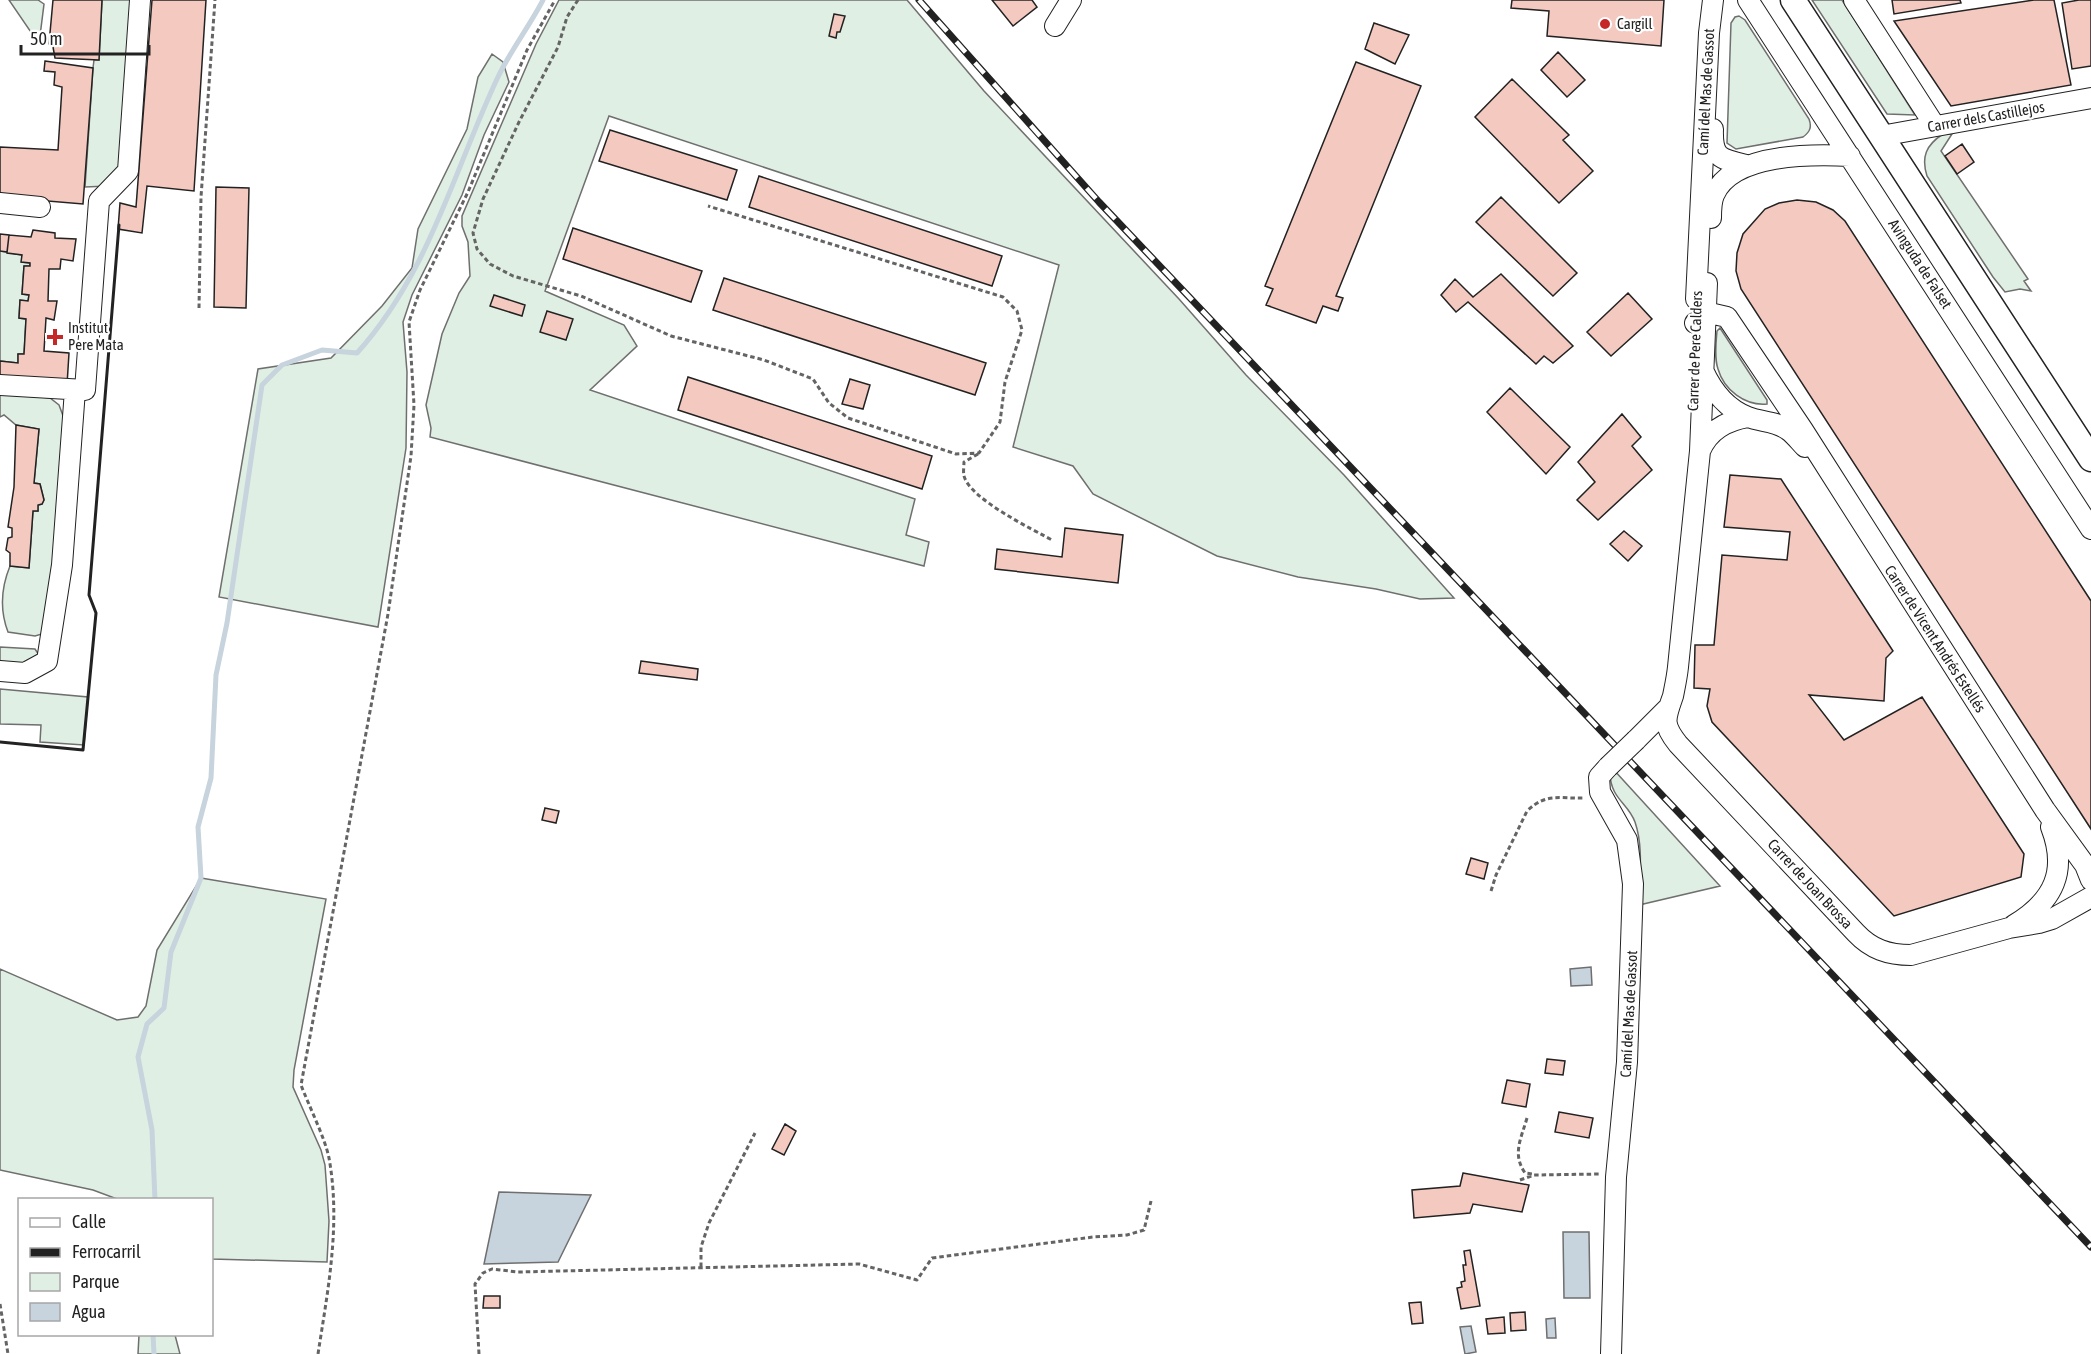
<svg xmlns="http://www.w3.org/2000/svg" width="2091" height="1354" font-family="'Asap Condensed',sans-serif">
  <rect width="100%" height="100%" fill="#fff"/>
  <path fill="#e0efe3" stroke="#6f6f6f" stroke-width="1.5" d="M9,0H38L44,4L39,44Z
    M102,0H134L120,170L108,186L85,187L93,68L94,60H99Z
    M559,0H907L984,91L1179,299L1246,375L1344,475L1454,598L1420,599L1376,589L1298,577L1217,556L1093,494L1073,466L1013,447L1059,265L609,116L545,291L624,325L637,346L590,390L915,499L906,535L929,542L924,566L430,437L431,428L426,405L442,334L459,293L470,276L468,242L462,226V216L536,44Z
    M1812,0H1842L1915,115L1887,114Z
    M1739,16L1745,20L1809,119C1812,127 1810,132 1803,137L1736,149L1727,143L1731,23L1735,17Z
    M492,54L503,62L509,82L484,135L462,195L412,295L403,322L407,372L406,448L378,627L219,597L258,369L331,358L382,306L412,268L418,229L467,129L478,77Z
    M1943,134H1952L1941,151L2028,279L2024,281L2031,291L2020,289L2005,292L1993,277L1927,176C1921,157 1926,145 1943,134Z
    M0,251L22,255V262L30,263V266H24L22,294L29,295L28,301L20,300L19,318L26,319L24,354H18V363L0,361Z
    M1720,328L1767,400V404C1745,406 1724,390 1718,369C1714,357 1716,343 1717,331Z
    M0,391L50,398L59,405L65,421L54,590L42,634L35,636L8,632C0,611 1,588 10,566L29,568L33,511H38V505L42,504L44,500L40,484L34,483L39,429L16,425L4,415L0,417Z
    M0,647L35,649L39,655L25,668L0,667Z
    M0,689L88,697L84,745L40,742L41,725L0,724Z
    M1613,769L1720,886L1639,905C1639,878 1644,848 1635,822C1628,803 1611,799 1610,774Z
    M201,878L326,899L294,1070L293,1087L321,1150L325,1165L329,1221L327,1262L212,1259V1200L117,1199L93,1190L0,1170V969L117,1020L138,1017L146,1006L157,950Z
    M139,1335H175L180,1354H138Z"/>
  <path fill="#c7d3dd" stroke="#6f6f6f" stroke-width="1.5" d="M1591,967L1592,985L1571,986L1570,969Z
    M499,1192L591,1195L558,1262L484,1264Z
    M1563,1232H1589L1590,1298H1564Z
    M1555,1318L1556,1338H1547L1546,1319Z
    M1471,1326L1476,1352L1465,1354L1460,1327Z"/>
  <g fill="none" stroke-linecap="round" stroke-linejoin="round">
    <path stroke="#c7d3dd" stroke-width="5" d="M155,1200L152,1130L138,1057L147,1024L164,1008L171,952L201,878L198,827L211,778L216,675L227,623L262,385L282,365L322,350L357,353C429,273 453,173 497,79C510,51 529,27 543,0
      M153,1334L154,1354"/>
  </g>
  <path fill="#f3c9c0" stroke="#222" stroke-width="1.5" d="M53,0H102L99,60L55,58L53,47L49,44Z
    M152,0H206L194,191L147,186L142,233L118,229L120,203L136,207Z
    M992,0H1032L1037,7L1013,26Z
    M1512,0H1664L1661,46L1547,36L1549,11L1511,8Z
    M1892,0H1960L1961,3L1894,14Z
    M2034,0H2054L2071,85L1951,106L1894,21Z
    M2079,0H2091V66L2072,69L2062,3Z
    M834,14L845,16L840,32H837L836,38L829,36Z
    M1374,23L1409,35L1395,64L1365,49Z
    M1558,52L1585,80L1567,97L1541,70Z
    M45,61L93,68L83,204L0,197V147L58,150L62,87L54,85L55,72L44,71Z
    M1356,62L1421,86L1336,296L1343,298L1338,311L1323,306L1316,323L1266,305L1273,289L1265,286Z
    M1512,79L1569,135L1563,140L1593,171L1559,203L1475,117Z
    M610,130L737,170L727,200L599,161Z
    M1962,144L1974,162L1957,174L1945,156Z
    M759,176L1002,256L992,286L749,207Z
    M216,187L249,188L246,308L214,307Z
    M1501,197L1577,273L1553,296L1476,222Z
    M1797,200L1816,202L1833,210L1845,221L2091,601V829L1741,289L1736,271L1737,253L1743,234L1765,209L1779,203Z
    M573,228L702,271L691,302L563,259Z
    M33,230L55,233V238L76,239L73,261L61,259L60,269H49L48,301H57L54,320L46,318L44,351L69,353L67,385L0,380V361L18,363V354H24L26,319L19,318L20,300L28,301L29,295L22,294L24,266H30V263L21,262L22,255L7,253L9,235L31,237Z
    M0,234L9,235L7,252L0,251Z
    M1501,274L1573,346L1553,363L1544,356L1536,364L1468,302L1456,312L1441,295L1455,279L1473,297Z
    M724,278L986,363L975,395L713,310Z
    M1628,293L1652,319L1611,356L1587,332Z
    M494,295L525,305L522,316L490,306Z
    M547,311L573,319L566,340L540,332Z
    M688,377L932,456L922,489L678,410Z
    M850,379L870,385L863,409L842,404Z
    M1510,388L1570,447L1546,474L1487,412Z
    M1622,414L1641,437L1632,446L1652,470L1598,520L1577,500L1595,482L1578,462Z
    M16,425L39,429L34,483L40,484L44,500L42,504L38,505V511H33L29,568L10,566V553L6,550L8,538L12,537V528L8,527L14,487Z
    M1730,475L1781,479L1893,651L1886,658L1884,701L1809,695L1844,740L1922,697L2024,854L2021,877L1894,916L1712,722L1707,706L1710,689L1694,688L1695,645H1714L1722,555L1787,560L1790,532L1724,527Z
    M1065,528L1123,535L1118,583L995,569L997,549L1062,557Z
    M1624,531L1642,546L1628,561L1610,544Z
    M641,661L698,669L697,680L639,673Z
    M545,808L559,811L556,823L542,820Z
    M1471,858L1488,863L1484,879L1466,874Z
    M1547,1059L1565,1061L1563,1075L1545,1073Z
    M1507,1080L1530,1084L1526,1107L1502,1103Z
    M1559,1112L1593,1118L1589,1138L1555,1132Z
    M785,1124L796,1131L784,1155L772,1149Z
    M1463,1173L1529,1185L1522,1212L1473,1204L1470,1213L1414,1218L1412,1190L1460,1186Z
    M1470,1250L1480,1306L1461,1309L1457,1288L1462,1287L1461,1282L1465,1281L1463,1265H1466L1464,1251Z
    M484,1296H500V1308H483Z
    M1421,1302L1423,1323L1412,1324L1409,1303Z
    M1525,1312L1526,1330L1511,1331L1510,1313Z
    M1504,1317L1505,1333L1488,1334L1486,1319Z"/>
  <g fill="none" stroke-linecap="round" stroke-linejoin="round">
    <defs>
      <path id="minor" d="M1748,0L2091,529
        M1854,0L1935,126
        M1055,26L1071,0
        M1713,129C1712,158 1720,159 1746,165
        M1881,136L2091,98
        M0,203L40,207
        M1711,218C1711,210 1711,202 1714,195C1732,153 1812,154 1850,156
        M1707,283L1700,451L1678,667C1677,677 1675,686 1673,696C1665,719 1662,724 1678,744L1856,933C1871,949 1888,955 1911,955L2009,928L2039,923L2052,919L2091,897
        M1696,299L1709,33L1713,0
        M1695,323L1714,314L1727,317L1803,430L2045,810L2085,865L2091,880
        M1703,370C1712,390 1727,409 1748,417C1761,422 1776,421 1788,430C1794,434 1800,442 1805,447
        M0,385L85,390L99,201L128,171L140,0
        M1700,451C1709,430 1726,421 1748,417
        M0,671L25,673L47,661L62,565L75,390
        M1636,740L1667,709
        M1608,767L1599,777L1600,792L1627,840L1633,884L1627,1062L1616,1177L1611,1354
        M2014,925C2054,901 2068,871 2051,827"/>
      <path id="major" d="M1793,0L2091,459"/>
    </defs>
    <use href="#minor" stroke="#222" stroke-width="22"/>
    <use href="#major" stroke="#222" stroke-width="27"/>
    <path stroke="#646464" stroke-width="3" stroke-dasharray="4.5 3" stroke-linecap="butt" d="M578,0L567,17L558,47L519,122L483,199L473,233L477,249L490,264L513,276L581,296L671,336L764,360L813,379L829,403L848,418L956,454L979,453L1000,422L1005,382L1022,330L1017,311L1003,297L708,206
      M199,308L201,197L215,0
      M978,454L964,462C964,466 963,472 964,476C970,499 1032,529 1052,540
      M1491,891L1496,875L1527,811C1547,792 1560,799 1584,798
      M1527,1118C1521,1139 1512,1154 1525,1173L1532,1174
      M1520,1180L1534,1175L1600,1174
      M701,1267V1247L709,1223L755,1133
      M0,1304L8,1354
      M318,1354C328,1289 341,1224 329,1158C325,1138 309,1106 301,1085L388,614L411,456L414,405L409,322L420,290L468,192L527,50L555,0
      M479,1354L475,1284L483,1273L492,1269L518,1272L859,1264L917,1280L932,1258L1093,1237L1127,1235L1144,1230L1151,1201"/>
    <use href="#minor" stroke="#fff" stroke-width="20"/>
    <use href="#major" stroke="#fff" stroke-width="24"/>
    <defs>
      <path id="rail" d="M919,0L1099,202L2091,1247"/>
    </defs>
    <use href="#rail" stroke="#222" stroke-width="7"/>
    <use href="#rail" stroke="#fff" stroke-width="4.5" stroke-dasharray="14" stroke-linecap="butt"/>
    <defs>
      <path id="minor-bridge" d="M1608,767L1636,740"/>
    </defs>
    <use href="#minor-bridge" stroke="#222" stroke-width="22" stroke-linecap="butt"/>
    <use href="#minor-bridge" stroke="#fff" stroke-width="20"/>
    <path stroke="#222" stroke-width="3" d="M0,742L83,750L96,613L89,595L119,225"/>
  </g>
  <g fill="#c62828" stroke="#fff" stroke-width="2">
    <circle cx="1605" cy="24" r="6"/>
    <path d="M52 328h6v6h6v6h-6v6h-6v-6h-6v-6h6z"/>
  </g>
  <g text-anchor="middle" stroke-width="4.5" stroke-linejoin="round" paint-order="stroke">
    <g font-size="15" fill="#222" stroke="#fff" text-anchor="start">
      <text x="1617" y="29">Cargill</text>
      <text x="68" y="333">Institut<tspan x="68" dy="17">Pere Mata</tspan></text>
    </g>
    <g font-size="15" fill="#222" stroke="#fff">
      <text transform="translate(1706 92) rotate(-87)" y="5">Camí del Mas de Gassot</text>
      <text transform="translate(1986 117) rotate(-10)" y="5">Carrer dels Castillejos</text>
      <text transform="translate(1920 264) rotate(57)" y="5">Avinguda de Falset</text>
      <text transform="translate(1695 351) rotate(-88)" y="5">Carrer de Pere Calders</text>
      <text transform="translate(1935 639) rotate(57)" y="5">Carrer de Vicent Andrés Estellés</text>
      <text transform="translate(1810 884) rotate(47)" y="5">Carrer de Joan Brossa</text>
      <text transform="translate(1629 1014) rotate(-87)" y="5">Camí del Mas de Gassot</text>
    </g>
  </g>
  <rect x="18" y="1198" width="195" height="138" fill="#ffffff" stroke="#a7a7a7" stroke-width="1.5"/>
  <rect x="30" y="1218" width="30" height="9" fill="#ffffff" stroke="#a7a7a7" stroke-width="1.5"/>
  <text x="72" y="1228" font-size="18" fill="#222222">Calle</text>
  <rect x="30" y="1248" width="30" height="9" fill="#222222" stroke="#a7a7a7" stroke-width="1.5"/>
  <text x="72" y="1258" font-size="18" fill="#222222">Ferrocarril</text>
  <rect x="30" y="1273" width="30" height="18" fill="#e0efe3" stroke="#a7a7a7" stroke-width="1.5"/>
  <text x="72" y="1288" font-size="18" fill="#222222">Parque</text>
  <rect x="30" y="1303" width="30" height="18" fill="#c7d3dd" stroke="#a7a7a7" stroke-width="1.5"/>
  <text x="72" y="1318" font-size="18" fill="#222222">Agua</text>
  <path d="M21 45v9h128v-9" fill="none" stroke="#222222" stroke-width="3"/>
  <text x="30" y="45" font-size="18" fill="#222222" stroke="#ffffff" stroke-width="4.5" paint-order="stroke">50 m</text>
</svg>
